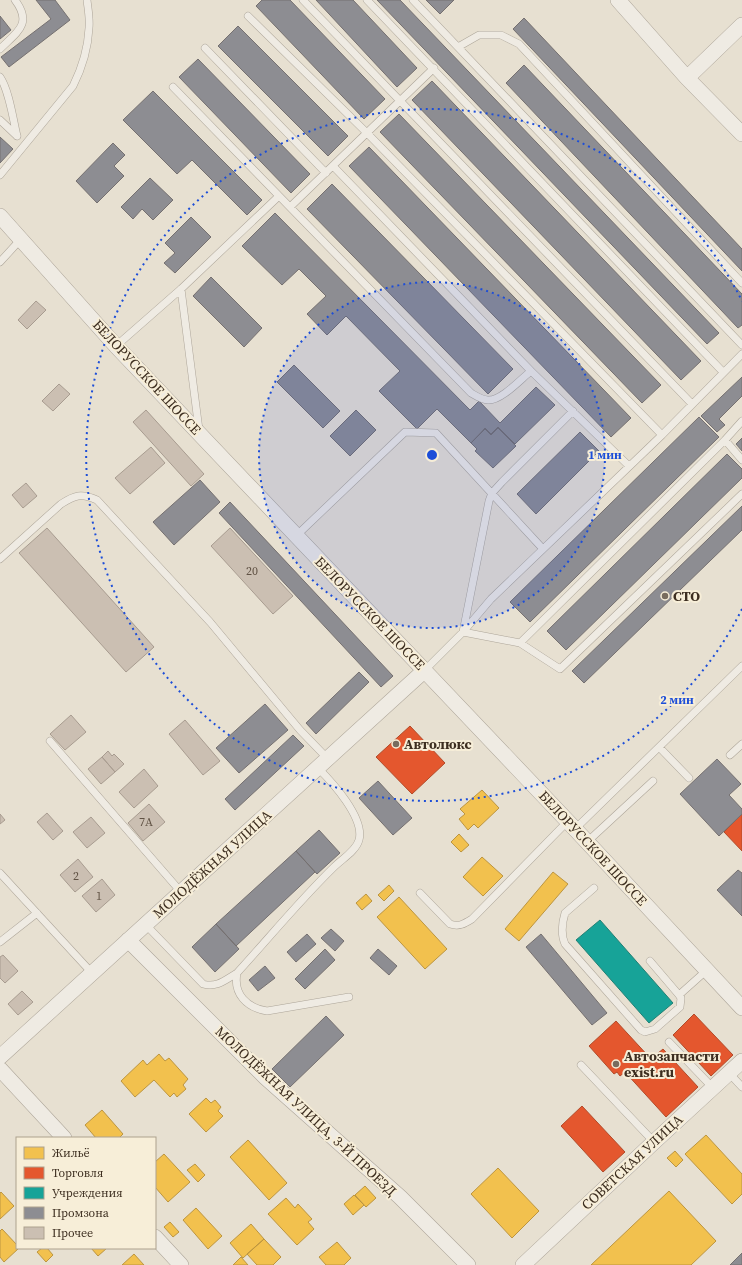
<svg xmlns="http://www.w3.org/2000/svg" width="742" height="1265" font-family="'Source Serif 4',serif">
  <rect width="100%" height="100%" fill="#e7e0d1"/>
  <path fill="#f2c14e" stroke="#bc9540" d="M482,790L499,808L478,828L474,824L468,830L459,819L465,814L460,809Z
    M459,834L469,845L461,852L451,842Z
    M482,857L503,876L483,896L463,877Z
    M553,872L568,884L519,941L505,929Z
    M389,885L394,891L384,901L378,895Z
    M366,894L372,901L362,910L356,903Z
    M399,897L447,949L425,969L377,917Z
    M159,1054L165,1061L169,1058L188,1079L183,1085L186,1089L177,1097L174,1093L170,1097L154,1080L135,1097L121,1081L143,1060L147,1065Z
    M206,1098L211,1103L215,1100L221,1107L218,1111L223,1116L206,1132L189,1114Z
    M102,1110L123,1134L119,1138H96L85,1125Z
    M706,1135L742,1174V1194L732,1204L685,1154Z
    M248,1140L287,1183L269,1200L230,1157Z
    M675,1151L683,1160L676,1167L667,1158Z
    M164,1154L190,1182L168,1202L155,1187V1162Z
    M195,1164L205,1175L198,1182L187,1170Z
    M498,1168L539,1211L512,1238L471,1194Z
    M365,1186L376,1198L366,1207L355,1195Z
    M669,1191L716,1241L691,1265H591Z
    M1,1192L14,1206L0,1219V1193Z
    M354,1195L364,1205L353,1215L344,1204Z
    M286,1198L295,1208L298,1204L312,1219L308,1222L314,1229L297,1245L268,1214Z
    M196,1208L222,1236L208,1249L183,1220Z
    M170,1222L179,1232L173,1237L164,1227Z
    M251,1224L264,1239L243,1258L230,1243Z
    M2,1229L17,1245V1248H19L4,1262L0,1257V1231Z
    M264,1239L281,1257L273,1265H257L247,1254Z
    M337,1242L351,1258L344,1265H326L319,1257Z
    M42,1248H47L53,1255L46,1262L37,1252Z
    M91,1248H107L98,1256Z
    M134,1254L144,1265H122Z
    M241,1257L248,1265H233Z"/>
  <path fill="#e4572e" stroke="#b24b2a" d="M410,726L445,763L412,794L376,757Z
    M742,814V851L724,832Z
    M694,1014L733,1055L711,1076L673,1035Z
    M616,1021L651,1059L663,1049L698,1087L666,1117L625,1072L620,1076L617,1072L614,1074L589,1046Z
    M582,1106L625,1152L603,1172L561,1126Z"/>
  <path fill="#17a398" stroke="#228074" d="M600,920L673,1003L649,1023L576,940Z"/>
  <path fill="#8d8d92" stroke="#757070" d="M36,0H55L70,20L9,67L1,57L51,19Z
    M262,0H290L385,99L364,119L256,6Z
    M316,0H353L417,68L397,87Z
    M377,0H400L719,333L707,344Z
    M426,0H454L440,14Z
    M0,16L11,30L0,39Z
    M524,18L742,249V271L513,29Z
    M238,26L348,136L328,156L218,46Z
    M198,59L310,174L291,193L179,77Z
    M524,65L742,294V325L738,328L506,83Z
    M432,81L701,361L681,380L412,100Z
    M153,91L262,200L247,215L192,160L177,174L123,120Z
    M399,114L661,385L642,403L380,132Z
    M0,137L13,149L0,163Z
    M113,143L125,155L114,166L124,176L97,203L76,181Z
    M369,147L631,418L611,437L349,166Z
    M150,178L173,200L153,220L142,209L133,219L121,207Z
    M332,184L513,369L488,394L307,209Z
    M275,213L470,410L479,401L500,423L536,387L555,405L515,444L498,427L491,434L485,428L471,443L437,409L417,429L379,391L400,371L346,316L327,335L307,314L326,296L299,269L282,285L242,246Z
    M191,217L211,237L175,273L164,263L175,253L165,243Z
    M211,277L262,328L244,347L193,296Z
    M294,365L340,411L323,428L277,382Z
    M742,377V396L719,419L725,425L717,432L701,416Z
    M356,410L376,430L350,456L330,436Z
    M699,417L719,437L530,622L510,602Z
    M498,428L516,446L493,468L475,451L477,449L471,443L485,429L491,435Z
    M580,432L599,451L536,514L517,494Z
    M742,438V451L736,444Z
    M727,454L742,469V478L566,650L547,631Z
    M200,480L220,502L174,545L153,522Z
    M230,502L393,676L381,687L219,513Z
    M742,506V530L584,683L572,671Z
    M359,672L369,682L316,734L306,723Z
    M265,704L288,730L239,773L216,748Z
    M293,735L304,746L235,810L225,799Z
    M717,759L741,784L729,795L742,809V814L719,836L680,794Z
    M378,781L412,818L393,835L359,798Z
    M319,830L340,853L317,874L296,851Z
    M296,851L315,872L236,946L216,924Z
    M738,870L742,873V916L717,890Z
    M216,924L239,949L215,972L192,947Z
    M331,929L344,941L335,951L321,938Z
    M307,934L316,944L296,962L287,952Z
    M541,934L607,1013L592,1025L526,947Z
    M325,949L335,960L305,989L295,979Z
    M378,949L397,966L389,975L370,958Z
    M265,966L275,978L258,991L249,980Z
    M326,1016L344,1035L290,1087L272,1069Z
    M742,1253V1265H730Z"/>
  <path fill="#cbbfb2" stroke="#a89c90" d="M36,301L46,310L27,329L18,320Z
    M59,384L70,394L53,411L42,401Z
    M146,410L204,474L191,486L133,422Z
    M151,447L165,463L130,494L115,478Z
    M26,483L37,496L23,508L12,495Z
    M47,528L154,647L126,672L19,553Z
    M230,528L293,596L273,614L211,546Z
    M71,715L86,732L65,750L50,734Z
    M185,720L220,761L203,775L169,734Z
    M108,751L112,756L114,754L124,764L115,772L102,757Z
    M102,757L115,772L101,784L88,769Z
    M144,769L158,786L134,808L119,792Z
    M149,804L165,822L143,841L128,823Z
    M47,813L63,831L53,840L37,822Z
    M0,814L5,820L0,824Z
    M91,817L105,833L87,848L73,832Z
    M78,859L93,877L75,892L60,875Z
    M102,879L115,895L96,912L82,896Z
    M3,955L18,971L5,983L0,978V957Z
    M22,991L33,1002L18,1015L8,1004Z"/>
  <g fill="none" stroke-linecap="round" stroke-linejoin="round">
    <defs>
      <path id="lane" d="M303,0L692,404
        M367,0L723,372
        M413,0L742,345
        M248,16L367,133L662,435
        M458,47L479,35H501L519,44L742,283
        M205,48L326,173
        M0,49C17,32 33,24 15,0
        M0,77C9,90 13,119 17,136
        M173,87L471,393C476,396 482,400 488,400C501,401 521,379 531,371
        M0,120L17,136
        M333,166L531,371L629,466
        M0,175L73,86C82,68 88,49 89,28C90,19 88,9 87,0
        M290,207L434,68
        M0,262L21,239
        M181,289L199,430
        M116,346L181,289L279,196
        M573,411L502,482L492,493L489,501L463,632L520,643L725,440L742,421
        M725,440L742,460
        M296,536L405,432L436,433L543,549
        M0,559L61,504C75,495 81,493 97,500L210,622L300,730L328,759
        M520,643L560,669L742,494
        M425,670L463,632L491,599L662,435L742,354
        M50,741L181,892
        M659,747L689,778
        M730,755L742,744
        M318,768C332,782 365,818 359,840C356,851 342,859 334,867C300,900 269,938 237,973C233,994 247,1008 267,1011L349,997
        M575,829L742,666
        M587,842L653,781
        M0,873L92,973
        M594,888L565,913C562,923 561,935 565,944L641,1030L645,1032L655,1029L680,1007L681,998L679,995L650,961
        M420,893L450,924C459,927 464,924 472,919L568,821
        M145,924L203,984C217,988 225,980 237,973
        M0,942L37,913
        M679,995L707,970
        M669,1042L713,1088
        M581,1065L654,1142
        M729,1073L742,1087"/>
      <path id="street" d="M618,0L687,78L742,134
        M687,78L742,25
        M0,216L116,346L575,829L742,1008
        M128,940L266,1078L400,1197L468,1265
        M0,1057L425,670
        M0,1069L64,1138
        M155,1237L181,1265
        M523,1265L654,1142L742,1061"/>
    </defs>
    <use href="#lane" stroke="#ada599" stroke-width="8"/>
    <use href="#street" stroke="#ada599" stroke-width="16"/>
    <use href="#lane" stroke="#efebe3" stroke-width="7"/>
    <use href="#street" stroke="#efebe3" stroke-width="15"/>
  </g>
  <circle cx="432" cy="455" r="173" fill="#1d4ed8" fill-opacity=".12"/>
  <g fill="none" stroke="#1d4ed8" stroke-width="2" stroke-dasharray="2 4">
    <circle cx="432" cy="455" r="173"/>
    <path d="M742 609A346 346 0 1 1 742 301"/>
  </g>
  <g fill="#786c5e" stroke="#f7eed8" stroke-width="1.5">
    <circle cx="665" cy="596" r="4"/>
    <circle cx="396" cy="744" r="4"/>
    <circle cx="616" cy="1064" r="4"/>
  </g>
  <g text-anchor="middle" stroke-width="4" stroke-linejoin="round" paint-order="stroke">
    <g font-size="12" fill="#605244">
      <text x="252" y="575">20</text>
      <text x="146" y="826">7А</text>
      <text x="76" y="880">2</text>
      <text x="99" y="900">1</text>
    </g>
    <g font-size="14" fill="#3d2e20" stroke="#f7eed8">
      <text transform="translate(147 377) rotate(47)" y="5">БЕЛОРУССКОЕ ШОССЕ</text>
      <text transform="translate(370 613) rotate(46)" y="5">БЕЛОРУССКОЕ ШОССЕ</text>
      <text transform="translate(593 848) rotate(47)" y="5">БЕЛОРУССКОЕ ШОССЕ</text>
      <text transform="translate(212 864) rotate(-42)" y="5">МОЛОДЁЖНАЯ УЛИЦА</text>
      <text transform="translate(306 1111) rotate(43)" y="5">МОЛОДЁЖНАЯ УЛИЦА, 3-Й ПРОЕЗД</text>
      <text transform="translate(632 1162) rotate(-43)" y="5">СОВЕТСКАЯ УЛИЦА</text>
    </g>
    <g font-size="14" font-weight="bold" fill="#3d2e20" stroke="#f7eed8" text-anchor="start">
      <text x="673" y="601">СТО</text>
      <text x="404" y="749">Автолюкс</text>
      <text x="624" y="1061">Автозапчасти<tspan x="624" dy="16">exist.ru</tspan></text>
    </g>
  </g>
  <circle cx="432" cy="455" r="6" fill="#1d4ed8" stroke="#f7eed8" stroke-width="2"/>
  <g font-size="12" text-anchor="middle" font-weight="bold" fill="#1d4ed8" stroke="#f7eed8" stroke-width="4" stroke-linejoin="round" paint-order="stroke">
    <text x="605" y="459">1 мин</text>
    <text x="677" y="704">2 мин</text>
  </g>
  <rect x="16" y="1137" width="140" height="112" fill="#f7eed8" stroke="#ada18e"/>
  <rect x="24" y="1147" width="20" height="12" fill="#f2c14e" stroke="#ada18e"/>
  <text x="52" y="1157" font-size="12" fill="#3d2e20">Жильё</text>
  <rect x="24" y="1167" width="20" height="12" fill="#e4572e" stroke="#ada18e"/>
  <text x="52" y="1177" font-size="12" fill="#3d2e20">Торговля</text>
  <rect x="24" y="1187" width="20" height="12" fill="#17a398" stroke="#ada18e"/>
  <text x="52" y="1197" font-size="12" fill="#3d2e20">Учреждения</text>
  <rect x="24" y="1207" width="20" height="12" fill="#8d8d92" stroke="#ada18e"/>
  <text x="52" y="1217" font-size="12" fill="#3d2e20">Промзона</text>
  <rect x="24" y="1227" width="20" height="12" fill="#cbbfb2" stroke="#ada18e"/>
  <text x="52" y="1237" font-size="12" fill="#3d2e20">Прочее</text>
</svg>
